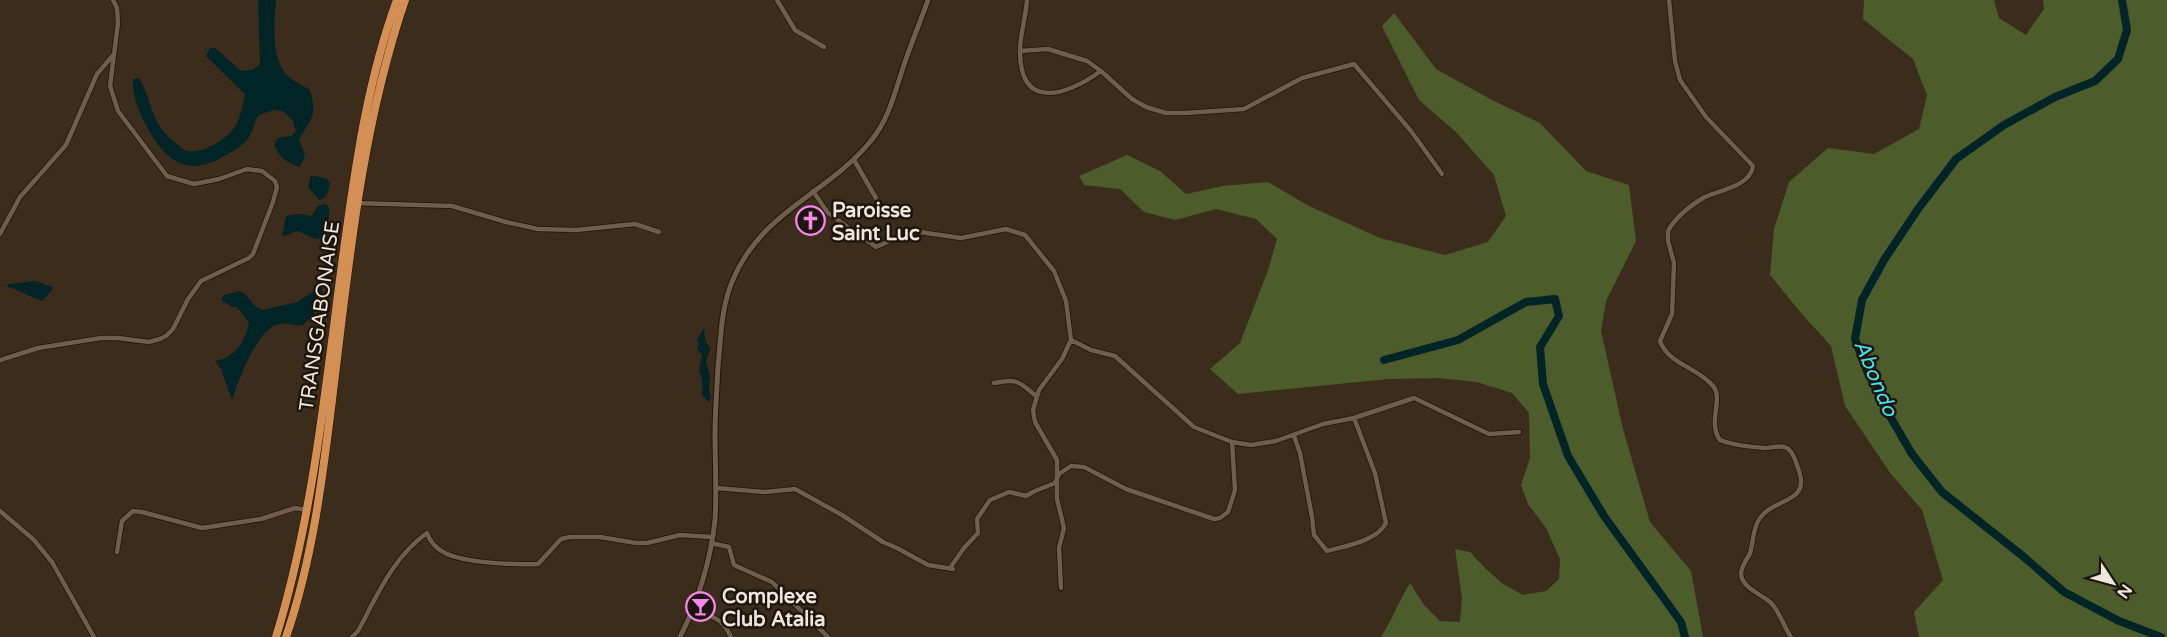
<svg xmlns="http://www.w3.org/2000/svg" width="2167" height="637" font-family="'Varela Round',sans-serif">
  <rect width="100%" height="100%" fill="#3c2c1b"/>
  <path fill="#4c5c2b" d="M1864,0H1994L1999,18L2026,35L2044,9L2043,0H2167V637H1919L1914,612L1943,580L1922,510L1891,474L1845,406L1831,346L1801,313L1770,275L1774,229L1789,182L1828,148L1874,154L1919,129L1927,95L1913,59L1863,19Z
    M1394,13L1436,69L1494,101L1540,123L1586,171L1629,185L1636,241L1606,301L1601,331L1623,429L1650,522L1691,571L1703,637H1381C1392,619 1399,601 1410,583L1424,605L1440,621L1460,622L1462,598L1455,549L1470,552L1486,569L1503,584L1523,595L1546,591L1559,579L1560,559L1546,528L1528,504L1521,485L1530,458L1529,413L1512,393L1477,382L1439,378L1389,379L1238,394L1210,369L1240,343L1268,270L1277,239L1256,219L1216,209L1175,220L1144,212L1120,189L1084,185L1079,176L1127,155L1160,171L1186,194L1223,186L1268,182L1309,206L1380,238L1445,255L1488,242L1506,216L1494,175L1456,132L1419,100L1382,26Z"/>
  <path fill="#012427" d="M258,0H276C274,23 270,61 290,78C296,83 304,86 310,90C318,118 311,117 299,140L305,155L300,167C288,164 278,156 274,145L278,138L291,136L296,131L293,121L283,111L274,110L258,115C254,123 252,134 247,140C241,147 232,152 224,156C188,178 165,161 147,127C139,112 132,96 133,79L139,78C149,93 150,113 161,128C163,132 180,148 185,150C200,157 229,138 236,125C241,116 243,104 245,94L206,56L210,48H215L241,71L252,70L260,64Z
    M311,176C319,177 326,176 330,183C328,191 328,198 319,200L308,187Z
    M323,204L328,205C332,224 323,234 326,247H324L322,238L315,239L298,231L282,236L286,216L299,214L312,216L317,207Z
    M35,281L53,287L52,290L42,301L7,286L8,284Z
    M321,287C327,302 313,314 303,325C292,327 288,321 276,325C256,332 238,381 232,400L221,369L215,361C236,357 244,343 249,323L237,307H233L221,300L224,295L239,291L245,294L256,307L263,310L297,302Z
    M704,328L705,339L710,349L706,362L710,377L709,390L711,397L709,402L702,395V380L699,370L702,355L697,349L699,344L697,339Z"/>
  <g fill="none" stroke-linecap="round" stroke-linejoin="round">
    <path stroke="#012427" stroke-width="8" d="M2122,0L2127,30L2118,59L2095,81L2055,97L2004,125L1956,159L1918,209L1884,260L1862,300L1855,339L1867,371L1887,411L1912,454L1942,492L2024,557L2064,592L2119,621L2161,637
      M1384,360L1458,340L1526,302L1555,299L1559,316L1540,347L1543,384L1568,456L1604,516L1681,622L1685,637"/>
    <defs>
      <path id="minor" d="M777,0L795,30L824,47
        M1027,0C1026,17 1020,34 1020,51C1020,112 1067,95 1101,71L1132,99L1146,107L1166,113H1185L1244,109L1302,78L1354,64L1411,131L1442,174
        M1669,0L1675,61L1680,80L1706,117L1753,166C1750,187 1719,190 1703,198C1690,206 1675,218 1668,231V241L1674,263L1672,314L1660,341C1668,364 1699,368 1713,386C1724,399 1707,422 1720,440C1732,445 1751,447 1765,448C1772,448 1781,444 1787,448C1793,451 1796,462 1798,468C1812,504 1775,497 1760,518C1752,529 1754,541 1750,553C1747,560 1741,566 1741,574C1742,588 1761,594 1770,602C1780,611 1783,626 1791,637
        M1020,51L1048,49L1087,61L1101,71
        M854,160L876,198
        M813,191L828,213L876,247L913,231L961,238L1006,229L1025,235L1054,271L1066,301L1071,340L1062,359L1039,390L1033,410L1035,422L1057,460V499L1064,528L1059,548L1061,588
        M355,203L452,206L506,222L538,229L576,230L635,224L659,232
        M0,234L20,197L66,145L97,74L114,54
        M1071,340L1091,350L1115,356L1194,427L1232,442L1251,445L1276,441L1323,424L1354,418L1414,398L1489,434L1519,432
        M0,360L38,348L101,338H118L149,342L160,339L166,336L173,329L188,299L201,281L249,258L253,254L273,202L277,187L275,181L262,171L247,169L219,179L194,184L167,176L118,111L110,86L118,23L117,8L113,0
        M994,383C1017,378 1018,381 1036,396
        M1294,436L1300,453L1312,517L1314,535L1327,551C1345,546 1377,541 1386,523L1375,473L1354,418
        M716,488L765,492L795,489L842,515L883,542L897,548L928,565L953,569
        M0,511L33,539L52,562L94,637
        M711,543L729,547L734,565L772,582L828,637
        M117,552L122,521L133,511L142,512L202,528L261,519L295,508L307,510
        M950,568L964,548L978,533L977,519L990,500L1009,492L1026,496L1035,491L1055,483L1059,474L1071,466L1084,467L1126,489L1214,519L1220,518L1228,512L1235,490L1232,442
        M691,612C711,615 722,617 731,637
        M352,637L358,631C377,596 393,557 427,533C430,542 437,549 445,553C465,563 515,565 538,564L561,539L570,537H600L636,543H647L680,535L712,537"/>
      <path id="tertiary" d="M680,637C698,602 711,559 715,520C717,492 715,463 715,434C715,411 717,389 718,366C721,338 721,308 732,282C760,212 826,195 870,142C890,119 896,87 906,59C913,39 921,20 928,0"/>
      <path id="trunk" d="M276,637C316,507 327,369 346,235C357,156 369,76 397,0
        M286,637C313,559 323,474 333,392C349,260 362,126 405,0"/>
    </defs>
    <use href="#minor" stroke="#221404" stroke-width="6"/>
    <use href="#tertiary" stroke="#221404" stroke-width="7"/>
    <use href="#trunk" stroke="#221404" stroke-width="9"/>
    <use href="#minor" stroke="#6f5e4b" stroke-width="4.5"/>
    <use href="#tertiary" stroke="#6f5e4b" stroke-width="5"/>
    <use href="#trunk" stroke="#d49054" stroke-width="8"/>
  </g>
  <defs>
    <symbol id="church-ring" viewBox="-11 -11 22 22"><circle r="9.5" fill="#1d160f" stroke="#f888eb" stroke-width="1.5"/><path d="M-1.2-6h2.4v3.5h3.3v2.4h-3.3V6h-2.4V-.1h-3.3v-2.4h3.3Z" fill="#f888eb"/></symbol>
    <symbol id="bar-ring" viewBox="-11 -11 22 22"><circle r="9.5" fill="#1d160f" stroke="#f888eb" stroke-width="1.5"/><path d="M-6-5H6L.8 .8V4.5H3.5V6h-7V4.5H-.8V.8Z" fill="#f888eb"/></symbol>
  </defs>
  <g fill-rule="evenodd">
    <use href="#church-ring" x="794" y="204" width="33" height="33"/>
    <use href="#bar-ring" x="684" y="590" width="33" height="33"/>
  </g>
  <g text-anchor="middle" stroke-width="5" stroke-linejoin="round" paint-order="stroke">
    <g font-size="20" font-weight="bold" fill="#f0e6db" stroke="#1d160f" text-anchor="start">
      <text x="832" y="217">Paroisse<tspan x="832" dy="23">Saint Luc</tspan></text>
      <text x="722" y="603">Complexe<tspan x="722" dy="23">Club Atalia</tspan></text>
    </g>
    <g font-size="20" fill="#f0e6db" stroke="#1d160f">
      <text transform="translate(319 316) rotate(-82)" y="7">TRANSGABONAISE</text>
    </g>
    <g font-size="21" font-style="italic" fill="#45e4f0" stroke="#1d160f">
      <text transform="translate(1876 378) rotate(67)" y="7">Abondo</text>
    </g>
  </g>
  <g transform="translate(2113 583) rotate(126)" stroke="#1d160f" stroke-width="4.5" paint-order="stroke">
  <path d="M0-4.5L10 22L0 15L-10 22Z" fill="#f0e6db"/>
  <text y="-9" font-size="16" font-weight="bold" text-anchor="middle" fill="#f0e6db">N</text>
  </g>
</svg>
